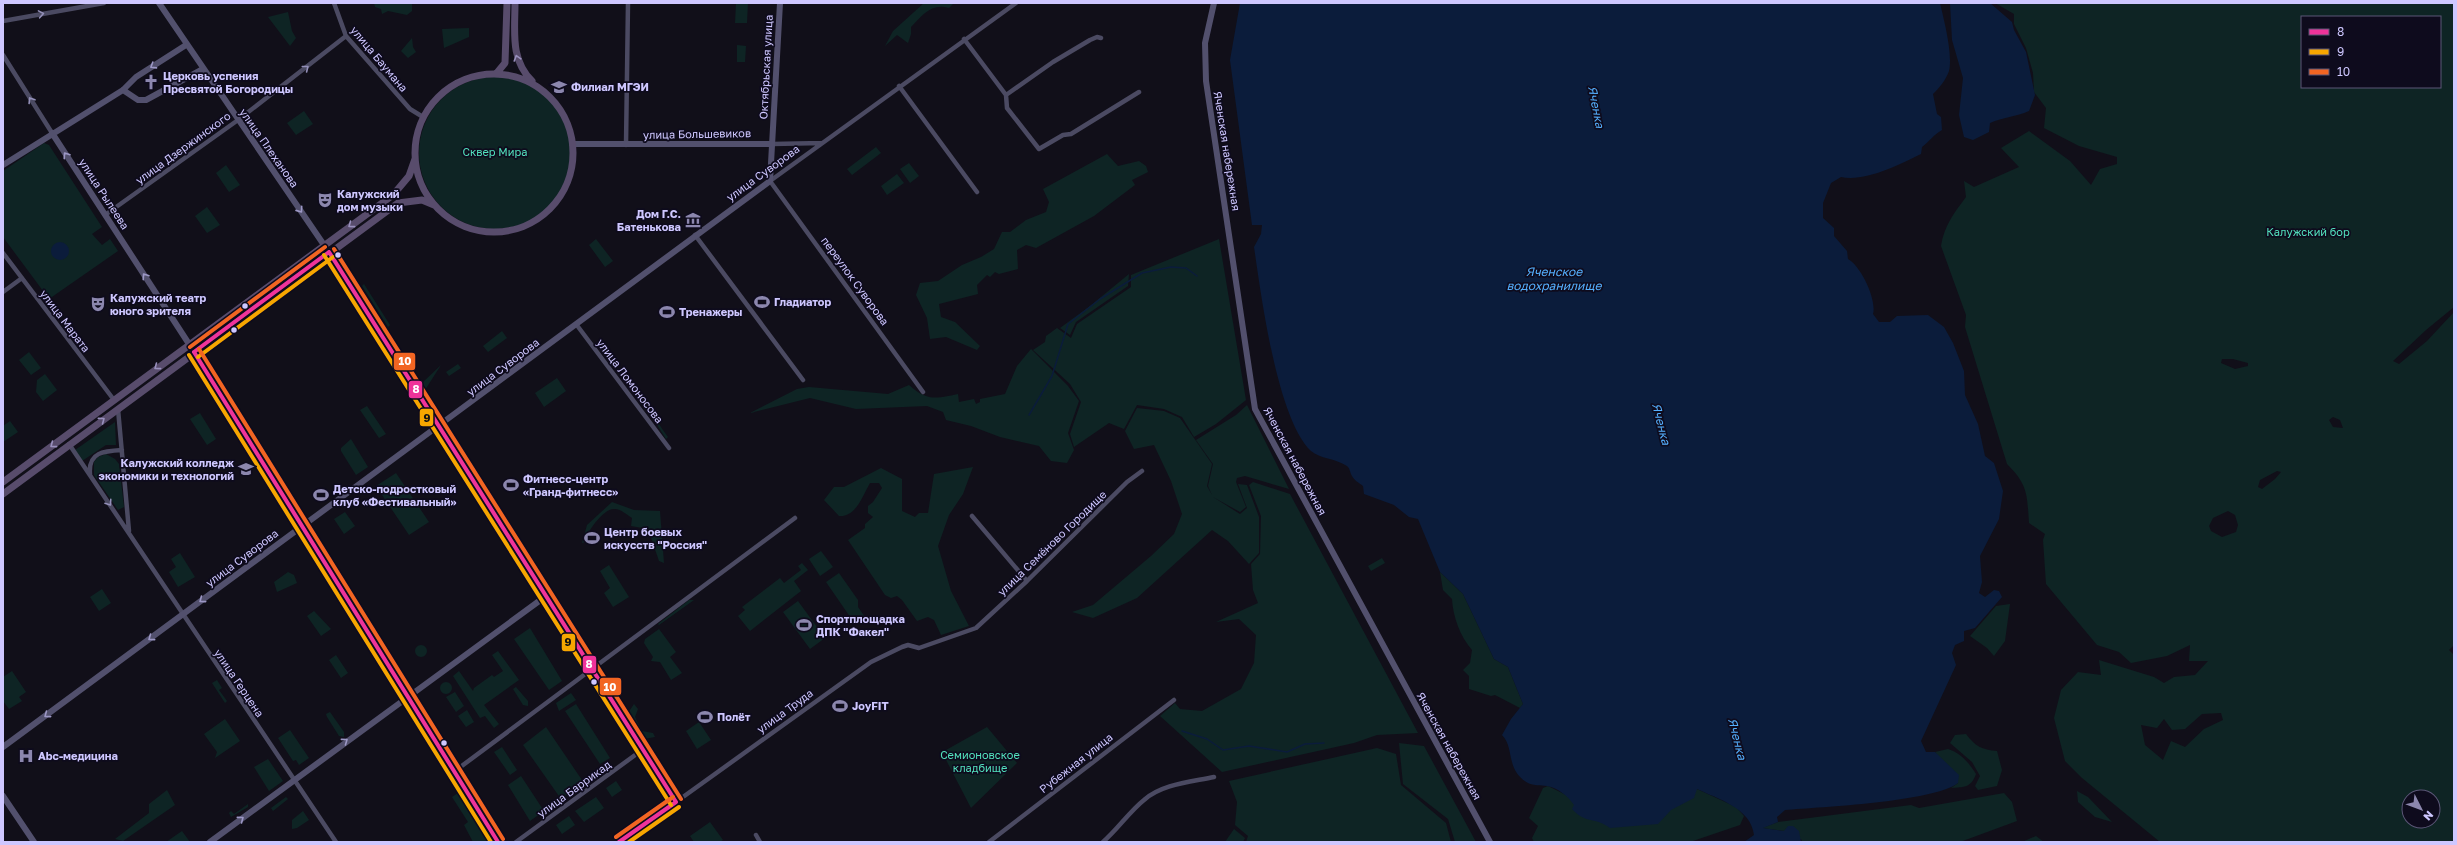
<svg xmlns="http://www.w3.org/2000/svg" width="2457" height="845" font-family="'Golos Text',sans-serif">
  <rect width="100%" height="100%" fill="#110f19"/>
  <path fill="#0e2424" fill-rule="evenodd" d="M374,3H412V11L407,15L388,11L382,14L381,9L375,7Z
    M736,3H748L747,23H735Z
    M924,3H954L949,8C931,3 923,15 911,27V34L908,43L897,35L885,46L893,31Z
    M1995,3H2454V307L2426,330L2393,361L2399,364L2427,341L2454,312V645L2449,650L2454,655V842H2160L2082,778L2065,761L2054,718L2061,690L2078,672L2101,675L2099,660L2154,677L2164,683L2174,677L2195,675L2208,661H2189L2190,645L2167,656L2131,663L2119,652L2097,645L2046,584L2043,540L2045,534L2029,523C2027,494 2028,485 2007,464L1965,327L1966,315L1941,246C1944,226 1954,213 1966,197L1964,181L1974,187L2019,167L2001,148L2029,131L2070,161L2091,185L2100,169L2117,164V157L2079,146L2044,128L2046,108L2034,92L2033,73L2026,48L2014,24V14ZM2302,17H2440V87H2302ZM2222,359H2233L2248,363V366L2235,369L2221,363ZM2333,417L2340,420L2343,428L2333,427L2329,420ZM2277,471L2281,472L2275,479L2262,489L2258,487L2260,480ZM2228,511L2235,515L2238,525L2236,532L2222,537L2211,531L2209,526L2213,518ZM2221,713L2223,720L2204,729L2185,747L2171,741L2163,760L2145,745L2141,725L2157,728L2164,719L2172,730L2185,729L2202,714ZM2409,797H2433V821H2409Z
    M288,12L292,31L296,38L290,46L268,17Z
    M469,28V37L444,48L442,29Z
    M412,38L413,47L416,52L408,58L401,51Z
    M737,45L746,46L745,62H737Z
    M419 153a76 76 0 1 1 152 0a76 76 0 1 1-152 0Z
    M304,111L313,124L296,135L287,123Z
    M44,143L49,145L102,227L92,234L102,245L110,239L118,251L49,299L3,237V171Z
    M876,147L881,153L852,175L847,169Z
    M1107,154L1118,166L1139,161L1146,166L1148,172L1132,180L1135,185L1094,216L1036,248L1026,245L1017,250L1018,269L999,274L995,272L990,277L987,275L977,285L978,294L939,304L941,317L955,322L980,346L977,350L946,337L930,339L927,318L916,295L920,283L938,281L962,265L981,257L994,249L1002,232H1010L1026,220L1046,212L1049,202L1043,189Z
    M909,163L919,176L910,183L900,169Z
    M226,165L240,185L229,192L216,173Z
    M897,174L904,183L887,195L881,186Z
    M207,207L220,225L207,233L195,216Z
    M596,239L613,261L605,267L589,245Z
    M1219,239L1246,400L1216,424L1194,437L1182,417L1164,409L1137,405L1124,429L1109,423L1074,447L1070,434L1081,402L1070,384L1033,350L1045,342L1046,336L1057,328L1071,338L1077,324L1131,287V275Z
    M1129,274L1128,286L1076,322L1070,335L1060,328L1090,306Z
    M364,284L390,325L388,327L362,286Z
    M350,289L385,344L382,346L347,290Z
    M502,331L507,338L488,352L483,346Z
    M1031,349L1068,386L1079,401L1068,433L1074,450L1067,463L1051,461L1039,446L1000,437L971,426L946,420L943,412L927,406L856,409L810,398L750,413L797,389L809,387L888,394L909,385C927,401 935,399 958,394L959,402L974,399L976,404L980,402V399L1005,394L1017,366Z
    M29,352L41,368L31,375L19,360Z
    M458,364L461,368L449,376L446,372Z
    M441,365L425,390L421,384Z
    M45,374L57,390L43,401L36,392L37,380Z
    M557,378L566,391L544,407L535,393Z
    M635,386C647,403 656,421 668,437L666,439L634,388Z
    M1247,405L1289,489L1245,476L1237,478L1236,482L1246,507L1240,512L1213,497L1240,514L1247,508L1238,484L1247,485L1259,517V553L1249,564L1228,541L1212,530L1137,598L1093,618L1072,612L1093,605L1151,556L1174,534L1182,514L1171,481L1154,445L1134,449L1125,431L1137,408L1164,411L1180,418L1212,464L1207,486L1212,495L1208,486L1213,464L1196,440L1236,415Z
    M367,406L386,434L379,438L360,410Z
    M200,413L216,439L207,445L190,419Z
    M10,421L18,432L3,442V426Z
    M115,422L116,445H106L82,461L75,450Z
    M351,439L368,467L356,475L341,451V448Z
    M106,454L115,459L119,464L124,507L118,510L94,475V462L98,457Z
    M973,467L963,494L949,515L938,546L951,591L969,626L941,635L934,620L928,617L917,621L902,600L897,596L891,598L885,595L848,540L865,528V524L873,517L868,513V506L873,502L882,488L879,483H870C862,497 856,517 839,516L824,500L834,487H844L881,468L902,479V511L915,517L919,513H928L934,474Z
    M396,473L429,522L409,535L376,486Z
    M1253,482L1290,494L1418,733L1377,735L1354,743L1222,772L1160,716L1175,703L1180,709L1202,711L1241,689L1254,663L1256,635L1239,619L1216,622L1258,603L1253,590L1251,564L1260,554L1261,516L1249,485Z
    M612,502L634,510L660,511L664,563L659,561L648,529L631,526L632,518C627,515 621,509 615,509C604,507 586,533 585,542L582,543L587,525Z
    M345,512L355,526L344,534L334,519Z
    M821,551L833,567L820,576L809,559Z
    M180,553L195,577L178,587L169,572L176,567L171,559Z
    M1382,558L1385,563L1371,571L1368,566Z
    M802,563L808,570L794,581L801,591L750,631L738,616L745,610L742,607L780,578L784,583L801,570L798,566Z
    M609,565L629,597L613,607L604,593L610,588L600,571Z
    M288,572L294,575L297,583L277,592L274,582Z
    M1440,572L1463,594L1494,659L1508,667L1523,704L1520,708L1495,695L1491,696L1469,689V676L1463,670L1470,663L1472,650C1460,636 1453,617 1452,599L1443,590Z
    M839,573L858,600V607L865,617L855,624L826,582Z
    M102,589L111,603L99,611L90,597Z
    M689,600H694L659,625L658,624Z
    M798,601L825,638L810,649L783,612Z
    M2010,604L2005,641L1994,656L1987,648L1970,636L1996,606Z
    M314,611L331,629L321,636L307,616Z
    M530,628L562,681L549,690L514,639Z
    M659,629L676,652L670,657L682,673L671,680L660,662L651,661L653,657L644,643L645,639Z
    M415 651a6 6 0 1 1 12 0a6 6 0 1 1-12 0Z
    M498,651L519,680L484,705L499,724L494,728L485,716L480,718L453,676L459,671L473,691L474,688L492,675L494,677L503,671L492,655Z
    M336,655L348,673L341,678L329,660Z
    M12,671L26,692L19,697L22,701L9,709L3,701V677Z
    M217,680L222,688L219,690L227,701L225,703L212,683Z
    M440 688a6 6 0 1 1 12 0a6 6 0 1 1-12 0Z
    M516,687L528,701V706L523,705L513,689Z
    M455,692L464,706L456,712L446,697Z
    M571,693L576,700L559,711L556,703Z
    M576,704L610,758L600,764L565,711Z
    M634,704L638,709L635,717L642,731L653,733L655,737L644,739L628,713Z
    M467,710L474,722L466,727L458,716Z
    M330,712L344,732V737L339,736L327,717L326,714Z
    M225,719L240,741L215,758L217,752L204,734Z
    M699,722L711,740L697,749L686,731Z
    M546,727L584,783L561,799L523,745Z
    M987,727L1017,763L971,808L944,756L948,754L946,750Z
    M290,730L309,758L299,765L296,760L293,761L278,738Z
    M1966,734C1975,746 1982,750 1997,751L2002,770L1997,786L1978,790L1975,786L1980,776L1972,762L1950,743L1955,735Z
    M1399,743L1424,746L1476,842H1455L1448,819L1403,784Z
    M502,747L517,770L510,775L494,752Z
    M1377,748L1396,754L1401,785L1446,823L1451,842H1246L1248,836L1235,825L1237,802L1229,781Z
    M1948,749C1961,753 1969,763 1976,774C1971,788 1964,787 1951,788L1958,783L1935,752Z
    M268,759L283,781L269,791L254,767Z
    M521,776L544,811L530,821L508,785Z
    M616,781L622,790L612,797L606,788Z
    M1548,786L1568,796L1697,789L1736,807L1744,816L1740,825L1690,842H1534L1532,838L1538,826L1529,818L1543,788Z
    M167,790L175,805L123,841L115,839L149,813V804Z
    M2077,791L2088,797L2112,822L2095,817L2078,802Z
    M458,793L489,842H473L464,825L468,822L452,797Z
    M2004,793L2012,802L2017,821L1960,842H1801L1802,840L1784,831L1762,828L1778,822L1911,805L1919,808Z
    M286,797L288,799L273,811L271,808Z
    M596,797L604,808L584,822L575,811Z
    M248,804V807L231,817L229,813L231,811L234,814Z
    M303,811L309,820L297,828L292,829V820Z
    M569,816L575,825L562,834L556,825Z
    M710,822L723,840L720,842H694L690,836Z
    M1234,829L1245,838L1243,842H1225Z
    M182,831L190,842H166Z
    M2036,836L2044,842H2022Z"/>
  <path fill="#0b1c3b" d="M1240,3H1940C1944,20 1953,54 1949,71C1946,80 1939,88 1933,94L1937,114L1941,117L1942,130C1933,135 1930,141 1922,147L1921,154C1899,165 1865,182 1841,177L1831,183L1823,203V218L1834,228V236L1847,251L1848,259C1861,266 1877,300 1873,314L1879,322H1890L1897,316L1928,315L1944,327L1953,343L1964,371L1965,395L1978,424L1985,456L1994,463L2003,491L1999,519L1980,556L1982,582L1979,593L1985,597L1994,590L1999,591L2002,597L1975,628L1964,631V641L1955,645L1952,653L1956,665L1921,741L1926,752H1935L1959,775L1958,783C1933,802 1821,807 1785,810L1777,817L1778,822L1763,828L1784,831L1788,826H1793L1799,831L1801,842H1744L1754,835C1751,808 1718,799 1697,789L1694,798L1671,810L1658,824L1610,828C1594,816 1587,825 1572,809L1574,805C1568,796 1558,788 1547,786C1541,785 1534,786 1528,783C1505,770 1515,748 1502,735L1511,719L1523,704L1508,667L1494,659L1463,594L1440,572L1418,519L1409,517L1394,505L1364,494L1363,486C1359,483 1354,480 1352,476C1350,473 1350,468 1347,466C1335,458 1320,459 1311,451C1277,419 1261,294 1254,247L1261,234L1262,225H1252L1230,60Z
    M1950,3H1990L2012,22L2014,30L2026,52L2035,95L2029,111C2016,117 2003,117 1990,123L1989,132L1973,140L1964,137L1959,115L1963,78L1952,40Z
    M51 251a9 9 0 1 1 18 0a9 9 0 1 1-18 0Z"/>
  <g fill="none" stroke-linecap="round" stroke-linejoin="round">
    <path stroke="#0b1c3b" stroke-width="1.5" d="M1029,415L1052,376L1068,324L1100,299L1142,273L1171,267L1186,268L1197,276
      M1182,731L1207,739L1223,750L1249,746L1287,752L1305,744L1324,743"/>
    <path stroke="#4b4a62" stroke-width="4.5" d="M334,3L346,36L410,109L423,117
      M3,21L104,3
      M964,39L1006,95L1007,108L1039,149L1063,135L1071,134L1139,92
      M3,55L52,133
      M899,86L977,192
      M1006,95L1053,62L1090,40L1097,37L1101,38
      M772,144L822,143
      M626,145L628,3
      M105,215L238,120L346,36
      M695,235L803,380
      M3,253L114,400
      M3,292L22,278
      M576,324L669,448
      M923,392L770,181L1016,3
      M118,409L129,531
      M69,444L336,842
      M90,474C88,452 104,451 122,450
      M972,516L1027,581
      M455,771L795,518
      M676,802L871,662L902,647L908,645L919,648L976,628L1027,581L1127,482L1142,471
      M756,835L760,842
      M516,842L642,750
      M989,842L1174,700
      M1103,842C1118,829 1129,812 1144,800C1162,784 1191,782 1214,777"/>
    <path stroke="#52506d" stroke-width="6" d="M159,3L324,245
      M1214,3L1205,43L1206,81L1255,409L1490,842
      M123,90L138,100H146L203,69
      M52,133L189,344
      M572,144H772
      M3,165L123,90L136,77L186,45
      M329,252L676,802L619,842
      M194,352L498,842
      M3,747L770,181L780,3
      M3,796L34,842
      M210,842L546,596"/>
    <path stroke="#584c6c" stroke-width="7" d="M515,3C515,32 510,59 532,81
      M496,74L505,63L507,3
      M415 153a79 79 0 1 1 158 0a79 79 0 1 1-158 0Z
      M3,482L393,195L409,176L415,159
      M3,494L398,203L422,200L434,205"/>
    <defs>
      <path id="bus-1" d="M329,252L676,802
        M194,352L498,842
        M194,352L329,252
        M619,842L676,802"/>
      <path id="bus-2" d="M324,255L671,805
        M189,355L491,842
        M198,357L333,257
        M629,842L679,807"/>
      <path id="bus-3" d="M334,249L681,799
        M190,347L325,247
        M199,349L503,839
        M616,837L673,797"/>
    </defs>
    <use href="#bus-1" stroke="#0e0b1d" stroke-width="7"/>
    <use href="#bus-2" stroke="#0e0b1d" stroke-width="7"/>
    <use href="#bus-3" stroke="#0e0b1d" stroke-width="7"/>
    <use href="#bus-1" stroke="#ef339a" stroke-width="4"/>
    <use href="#bus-2" stroke="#f7a600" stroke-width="4"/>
    <use href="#bus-3" stroke="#f26522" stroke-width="4"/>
  </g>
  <defs><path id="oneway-chevron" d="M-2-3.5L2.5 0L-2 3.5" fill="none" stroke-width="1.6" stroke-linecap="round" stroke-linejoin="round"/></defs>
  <g stroke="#938fb8">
    <use href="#oneway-chevron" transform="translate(41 14) rotate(-10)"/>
    <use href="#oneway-chevron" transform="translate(306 68) rotate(-38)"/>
    <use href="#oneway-chevron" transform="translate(31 100) rotate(-122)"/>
    <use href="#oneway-chevron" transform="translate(109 503) rotate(56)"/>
  </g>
  <g stroke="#9990bd">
    <use href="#oneway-chevron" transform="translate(517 58) rotate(-107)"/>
    <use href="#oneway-chevron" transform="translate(351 225) rotate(144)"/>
    <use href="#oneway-chevron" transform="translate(157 367) rotate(143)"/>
    <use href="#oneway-chevron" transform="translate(102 420) rotate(-37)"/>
    <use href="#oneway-chevron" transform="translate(53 445) rotate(143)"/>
  </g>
  <g stroke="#9c97c5">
    <use href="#oneway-chevron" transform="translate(153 66) rotate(148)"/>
    <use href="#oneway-chevron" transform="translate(66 155) rotate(-124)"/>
    <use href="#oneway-chevron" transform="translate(300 210) rotate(55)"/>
    <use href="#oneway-chevron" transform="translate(145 276) rotate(-124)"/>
    <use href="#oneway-chevron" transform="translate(202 600) rotate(143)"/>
    <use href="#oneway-chevron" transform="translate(151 638) rotate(144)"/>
    <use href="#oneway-chevron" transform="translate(47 715) rotate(143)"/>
    <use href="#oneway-chevron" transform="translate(345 741) rotate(-36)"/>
    <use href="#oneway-chevron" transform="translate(241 819) rotate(-37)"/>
  </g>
  <defs>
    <symbol id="church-bare" viewBox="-9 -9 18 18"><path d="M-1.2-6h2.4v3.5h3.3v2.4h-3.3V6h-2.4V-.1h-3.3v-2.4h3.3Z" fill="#8c87ae" stroke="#0e0b1d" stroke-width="2.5" paint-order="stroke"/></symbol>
    <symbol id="university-bare" viewBox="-9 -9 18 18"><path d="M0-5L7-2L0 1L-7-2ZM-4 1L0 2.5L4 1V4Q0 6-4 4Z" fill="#8c87ae" stroke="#0e0b1d" stroke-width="2.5" paint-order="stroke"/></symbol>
    <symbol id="theatre-bare" viewBox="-9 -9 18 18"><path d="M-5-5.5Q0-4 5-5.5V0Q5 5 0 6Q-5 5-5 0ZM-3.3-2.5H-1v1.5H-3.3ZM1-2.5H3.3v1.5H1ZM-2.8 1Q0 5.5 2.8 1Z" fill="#8c87ae" stroke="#0e0b1d" stroke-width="2.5" paint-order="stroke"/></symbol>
    <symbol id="museum-bare" viewBox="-9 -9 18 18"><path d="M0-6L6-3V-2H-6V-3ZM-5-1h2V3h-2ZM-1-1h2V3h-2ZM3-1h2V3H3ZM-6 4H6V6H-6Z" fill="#8c87ae" stroke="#0e0b1d" stroke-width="2.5" paint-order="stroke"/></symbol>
    <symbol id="stadium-bare" viewBox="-9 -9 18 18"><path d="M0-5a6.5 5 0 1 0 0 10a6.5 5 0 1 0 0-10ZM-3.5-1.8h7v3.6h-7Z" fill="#8c87ae" stroke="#0e0b1d" stroke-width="2.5" paint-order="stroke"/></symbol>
    <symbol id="hospital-bare" viewBox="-9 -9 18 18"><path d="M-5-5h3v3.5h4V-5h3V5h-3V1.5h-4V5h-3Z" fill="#8c87ae" stroke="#0e0b1d" stroke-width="2.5" paint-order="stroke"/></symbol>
  </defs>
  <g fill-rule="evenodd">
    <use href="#church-bare" x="140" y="71" width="22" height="22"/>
    <use href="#university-bare" x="548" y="76" width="22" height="22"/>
    <use href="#theatre-bare" x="314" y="189" width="22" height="22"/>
    <use href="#museum-bare" x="682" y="209" width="22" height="22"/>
    <use href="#stadium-bare" x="751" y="291" width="22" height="22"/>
    <use href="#theatre-bare" x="87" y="293" width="22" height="22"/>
    <use href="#stadium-bare" x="656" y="301" width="22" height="22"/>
    <use href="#university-bare" x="235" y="458" width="22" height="22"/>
    <use href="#stadium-bare" x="500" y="474" width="22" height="22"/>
    <use href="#stadium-bare" x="310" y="484" width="22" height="22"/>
    <use href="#stadium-bare" x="581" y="527" width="22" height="22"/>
    <use href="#stadium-bare" x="793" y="614" width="22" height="22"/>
    <use href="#stadium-bare" x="829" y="695" width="22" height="22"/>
    <use href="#stadium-bare" x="694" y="706" width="22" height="22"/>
    <use href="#hospital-bare" x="15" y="745" width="22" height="22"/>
  </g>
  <g fill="#cec7ff" stroke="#0e0b1d" stroke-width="1.5">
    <circle cx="338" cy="255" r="3.5"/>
    <circle cx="245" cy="306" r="3.5"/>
    <circle cx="234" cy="330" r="3.5"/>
    <circle cx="594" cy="682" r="3.5"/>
    <circle cx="444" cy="743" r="3.5"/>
  </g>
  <g text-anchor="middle" stroke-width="3.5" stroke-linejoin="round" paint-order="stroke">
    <g font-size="11" fill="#cec7ff" stroke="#0e0b1d">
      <text transform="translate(379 59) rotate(50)" y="4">улица Баумана</text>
      <text transform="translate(766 67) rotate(-87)" y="4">Октябрьская улица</text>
      <text transform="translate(697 134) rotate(-1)" y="4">улица Большевиков</text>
      <text transform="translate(183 148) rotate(-36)" y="4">улица Дзержинского</text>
      <text transform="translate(269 148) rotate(55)" y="4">улица Плеханова</text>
      <text transform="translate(1227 151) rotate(81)" y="4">Яченская набережная</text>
      <text transform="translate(763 173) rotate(-36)" y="4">улица Суворова</text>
      <text transform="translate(104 194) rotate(57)" y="4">улица Рылеева</text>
      <text transform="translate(855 281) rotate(54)" y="4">переулок Суворова</text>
      <text transform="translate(65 321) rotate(53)" y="4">улица Марата</text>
      <text transform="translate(503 367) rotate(-37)" y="4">улица Суворова</text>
      <text transform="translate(630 381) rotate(53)" y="4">улица Ломоносова</text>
      <text transform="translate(1295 461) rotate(62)" y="4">Яченская набережная</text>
      <text transform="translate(1052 543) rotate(-44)" y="4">улица Семёново Городище</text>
      <text transform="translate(242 558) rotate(-37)" y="4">улица Суворова</text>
      <text transform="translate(239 683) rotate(56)" y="4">улица Герцена</text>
      <text transform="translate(785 711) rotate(-36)" y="4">улица Труда</text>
      <text transform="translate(1449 746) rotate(61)" y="4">Яченская набережная</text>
      <text transform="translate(1076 763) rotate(-38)" y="4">Рубежная улица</text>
      <text transform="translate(574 789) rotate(-36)" y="4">улица Баррикад</text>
    </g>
    <g font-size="11" font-weight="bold" fill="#cec7ff" stroke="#0e0b1d" text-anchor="start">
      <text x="163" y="80">Церковь успения<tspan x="163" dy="13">Пресвятой Богородицы</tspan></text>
      <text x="571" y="91">Филиал МГЭИ</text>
      <text x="337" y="198">Калужский<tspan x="337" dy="13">дом музыки</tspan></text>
      <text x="681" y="218" text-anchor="end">Дом Г.С.<tspan x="681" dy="13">Батенькова</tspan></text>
      <text x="110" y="302">Калужский театр<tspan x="110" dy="13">юного зрителя</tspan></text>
      <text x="774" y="306">Гладиатор</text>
      <text x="679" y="316">Тренажеры</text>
      <text x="234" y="467" text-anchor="end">Калужский колледж<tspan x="234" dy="13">экономики и технологий</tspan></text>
      <text x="523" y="483">Фитнесс-центр<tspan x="523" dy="13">«Гранд-фитнесс»</tspan></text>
      <text x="333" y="493">Детско-подростковый<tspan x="333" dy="13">клуб «Фестивальный»</tspan></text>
      <text x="604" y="536">Центр боевых<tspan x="604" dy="13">искусств "Россия"</tspan></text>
      <text x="816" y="623">Спортплощадка<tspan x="816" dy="13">ДПК "Факел"</tspan></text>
      <text x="852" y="710">JoyFIT</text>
      <text x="717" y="721">Полёт</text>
      <text x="38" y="760">Abc-медицина</text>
    </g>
    <g font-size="11" fill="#52e0bd" stroke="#0e0b1d">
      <text x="495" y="156">Сквер Мира</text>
      <text x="2308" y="236">Калужский бор</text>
      <text x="980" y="759">Семионовское<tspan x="980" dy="13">кладбище</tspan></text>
    </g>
    <g font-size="12" font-style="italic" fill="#55b0ff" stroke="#0e0b1d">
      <text transform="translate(1596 107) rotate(79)" y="4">Яченка</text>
      <text x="1554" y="276">Яченское<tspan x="1554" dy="14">водохранилище</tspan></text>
      <text transform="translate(1661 424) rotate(76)" y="4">Яченка</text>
      <text transform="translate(1737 739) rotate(76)" y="4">Яченка</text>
    </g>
  </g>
  <g stroke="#0e0b1d" stroke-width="1.5">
    <rect x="393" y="352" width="23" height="19" rx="4" fill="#f26522"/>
    <rect x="408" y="380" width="15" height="19" rx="4" fill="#ef339a"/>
    <rect x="419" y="408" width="15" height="19" rx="4" fill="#f7a600"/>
    <rect x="561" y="633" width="15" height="19" rx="4" fill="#f7a600"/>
    <rect x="582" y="655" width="15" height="19" rx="4" fill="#ef339a"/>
    <rect x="599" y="677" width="23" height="19" rx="4" fill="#f26522"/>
  </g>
  <g font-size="11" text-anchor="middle" font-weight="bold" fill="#fff">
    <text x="405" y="365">10</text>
    <text x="416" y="393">8</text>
    <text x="589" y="668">8</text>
    <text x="610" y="691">10</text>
  </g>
  <g font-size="11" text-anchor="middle" font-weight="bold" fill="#111">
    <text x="427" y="422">9</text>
    <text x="568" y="646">9</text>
  </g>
  <rect width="2457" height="845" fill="none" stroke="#cec7ff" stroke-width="8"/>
  <rect x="2301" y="16" width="140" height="72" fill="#0e0b1d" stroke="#5b5677"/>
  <rect x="2309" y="29" width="20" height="6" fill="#ef339a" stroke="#5b5677"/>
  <text x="2337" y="36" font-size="12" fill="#cec7ff">8</text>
  <rect x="2309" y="49" width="20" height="6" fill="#f7a600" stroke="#5b5677"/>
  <text x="2337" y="56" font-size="12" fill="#cec7ff">9</text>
  <rect x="2309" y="69" width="20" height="6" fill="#f26522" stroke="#5b5677"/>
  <text x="2337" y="76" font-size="12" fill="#cec7ff">10</text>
  <g transform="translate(2421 809) rotate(132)"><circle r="19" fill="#0e0b1d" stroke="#5b5677"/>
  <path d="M0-3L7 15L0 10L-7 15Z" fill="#8c87ae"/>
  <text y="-6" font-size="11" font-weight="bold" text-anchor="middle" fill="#cec7ff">N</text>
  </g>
</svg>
